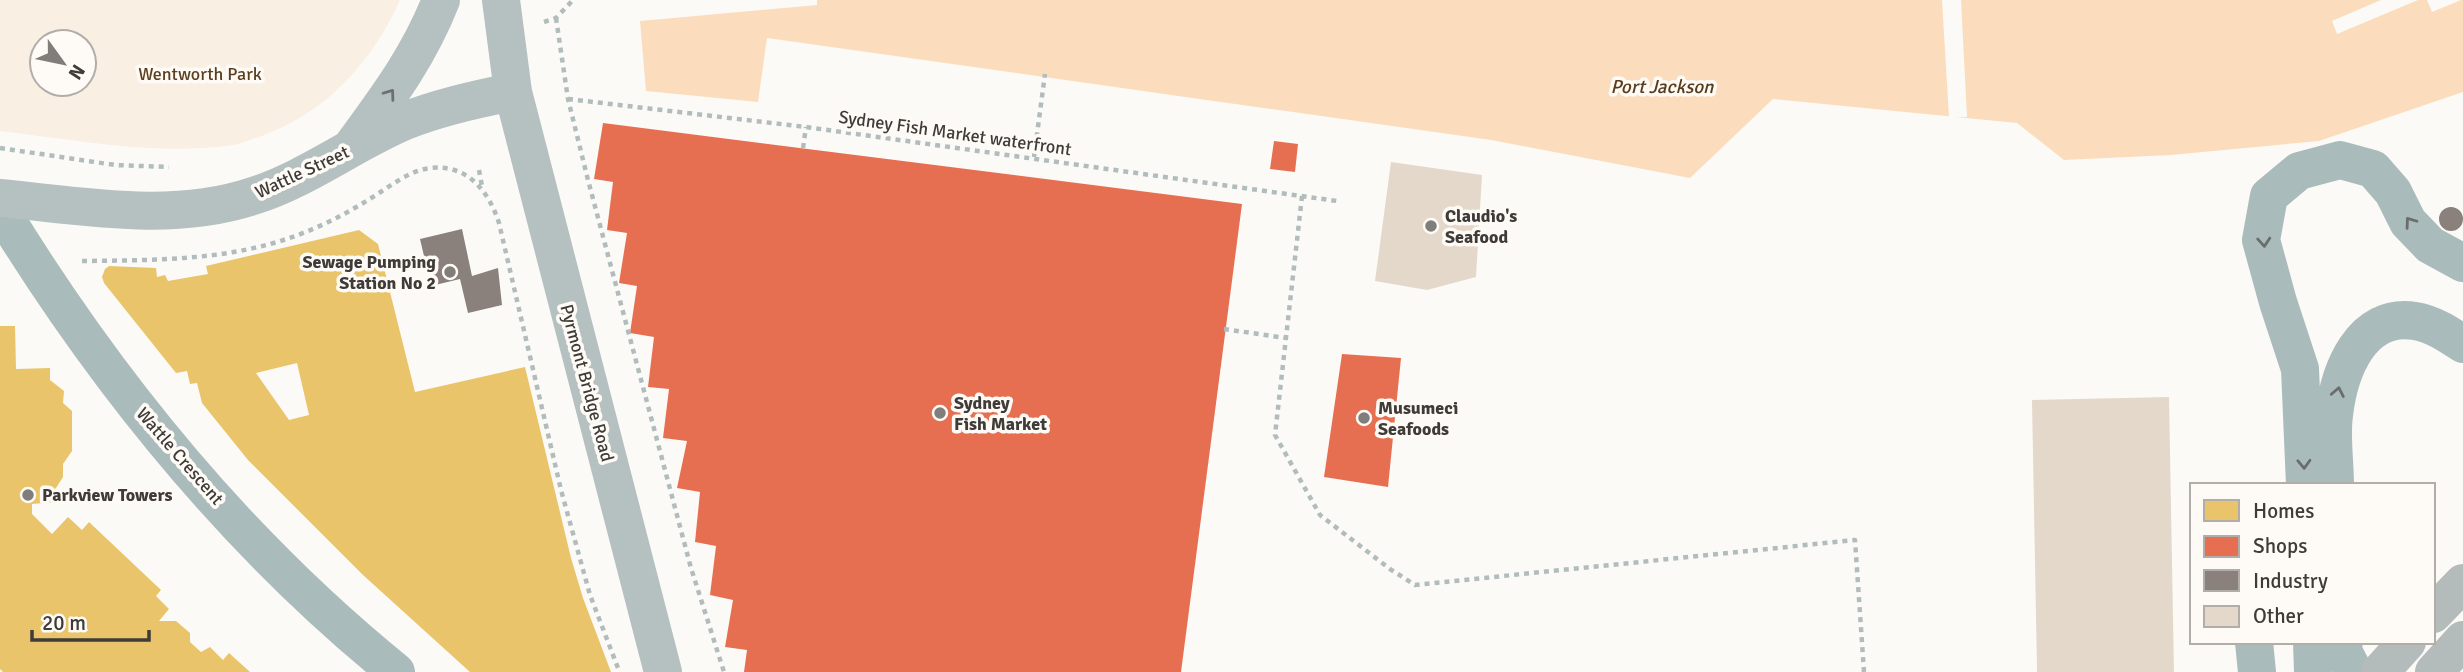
<svg xmlns="http://www.w3.org/2000/svg" width="2463" height="672" font-family="Signika,sans-serif">
  <rect width="100%" height="100%" fill="#fcfaf7"/>
  <path fill="#faefe3" fill-rule="evenodd" d="M0,0H400C372,63 325,114 259,137C251,139 242,144 234,145C156,156 77,140 0,131ZM42,42H84V84H42Z"/>
  <path fill="#fbddbd" d="M817,0H2463V92L2319,141L2171,155L2064,160L2017,123L1773,99L1690,178L1491,140L767,38L758,102L646,91L640,21L817,5Z"/>
  <path fill="#fcfaf7" d="M1942,0H1961L1967,117H1949Z
    M2381,0H2418L2337,34L2332,21Z
    M2427,0H2461L2432,12Z"/>
  <path fill="#e9c46a" fill-rule="evenodd" d="M359,230L378,244L415,392L525,367L571,558L583,598L611,672H470L363,575L248,460L202,403L197,383L190,384L187,371L176,373L104,283L102,277L105,269L109,266L156,268L157,277L165,275L168,281L208,274L206,266ZM297,363L309,415L289,420L256,373Z
    M0,326H15L16,369L50,368V380L64,391L63,403L72,411V451L63,464V477L56,488V502L32,504V514L52,534L68,517L82,530L89,522L161,590L156,596L169,609L159,621H176L190,633V642L201,652L210,647L223,660L229,653L250,672H3L0,669Z"/>
  <path fill="#e76f51" d="M603,123L1242,204L1181,672H744L747,650L725,647L733,600L710,595L716,546L695,542L700,492L677,488L687,441L663,438L669,389L648,387L654,337L630,333L637,286L619,283L627,233L607,230L613,182L594,179Z
    M1274,141L1298,144L1295,172L1270,169Z
    M1342,354L1401,358L1388,487L1324,477Z"/>
  <path fill="#8a817c" d="M2439 219a12 12 0 1 1 24 0a12 12 0 1 1-24 0Z
    M462,229L472,276L498,268L502,305L468,313L460,279L431,286L420,239Z"/>
  <path fill="#e4d8cb" d="M1391,162L1482,175L1476,277L1427,290L1375,281Z
    M2169,397L2174,672H2037L2032,400Z"/>
  <g fill="none" stroke-linecap="round" stroke-linejoin="round">
    <path stroke="#b1bdbc" stroke-width="4.5" stroke-dasharray="5 5" stroke-linecap="butt" d="M556,18L568,99L588,180L691,568L724,672
      M544,22L556,18L573,0
      M568,99L806,127L1337,201
      M0,148L115,165L169,167
      M803,148L806,127
      M1034,157L1045,74
      M479,170L482,186
      M1302,196L1275,435L1320,515L1390,569L1415,585L1855,540L1864,672
      M82,261C159,260 236,261 308,231C333,221 356,208 379,193C395,183 411,170 431,168C468,164 489,192 499,223L561,490L590,595L618,668
      M1224,329L1286,338"/>
    <path stroke="#aabbbc" stroke-width="38" d="M0,209C106,382 238,544 396,672
      M2305,485L2300,369L2278,302L2261,240L2269,196L2299,171L2340,160L2373,169L2393,192L2408,222L2430,245L2463,263
      M2335,485C2335,462 2331,437 2334,415C2339,371 2361,312 2415,321C2433,324 2448,334 2463,344
      M2254,642L2257,672
      M2312,642L2313,672
      M2343,642L2344,653L2354,672"/>
    <path stroke="#b5c0c0" stroke-width="38" d="M501,0L513,92L663,672
      M353,145C388,97 419,56 441,0
      M0,198C83,206 172,223 253,196C307,179 353,143 405,121C440,107 476,99 513,92"/>
    <path stroke="#b4bcbb" stroke-width="38" d="M2433,614L2463,583
      M2380,672L2407,642
      M2434,672L2463,640"/>
  </g>
  <defs><path id="oneway-chevron" d="M-2-3.5L2.5 0L-2 3.5" fill="none" stroke-width="1.6" stroke-linecap="round" stroke-linejoin="round" transform="scale(1.75)"/></defs>
  <use stroke="#6e706e" href="#oneway-chevron" transform="translate(390 94) rotate(-54)"/>
  <g stroke="#696e6d">
    <use href="#oneway-chevron" transform="translate(2410 222) rotate(-126)"/>
    <use href="#oneway-chevron" transform="translate(2264 242) rotate(86)"/>
    <use href="#oneway-chevron" transform="translate(2338 392) rotate(-79)"/>
    <use href="#oneway-chevron" transform="translate(2304 464) rotate(88)"/>
  </g>
  <g fill="#807e7b" stroke="#fefaf5" stroke-width="2.5">
    <circle cx="1431" cy="226" r="7"/>
    <circle cx="450" cy="272" r="7"/>
    <circle cx="940" cy="413" r="7"/>
    <circle cx="1364" cy="418" r="7"/>
    <circle cx="28" cy="495" r="7"/>
  </g>
  <g text-anchor="middle" stroke-width="7" stroke-linejoin="round" paint-order="stroke">
    <g font-size="18" fill="#5c3f1f" stroke="#fefaf5">
      <text x="200" y="80">Wentworth Park</text>
    </g>
    <g font-size="18" fill="#3e3b38" stroke="#fefaf5">
      <text transform="translate(955 133) rotate(8)" y="6">Sydney Fish Market waterfront</text>
      <text transform="translate(302 172) rotate(-25)" y="6">Wattle Street</text>
      <text transform="translate(587 383) rotate(75)" y="6">Pyrmont Bridge Road</text>
      <text transform="translate(180 456) rotate(49)" y="6">Wattle Crescent</text>
    </g>
    <g font-size="18" font-weight="bold" fill="#3e3b38" stroke="#fefaf5" text-anchor="start">
      <text x="1445" y="222">Claudio's<tspan x="1445" dy="21">Seafood</tspan></text>
      <text x="436" y="268" text-anchor="end">Sewage Pumping<tspan x="436" dy="21">Station No 2</tspan></text>
      <text x="954" y="409">Sydney<tspan x="954" dy="21">Fish Market</tspan></text>
      <text x="1378" y="414">Musumeci<tspan x="1378" dy="21">Seafoods</tspan></text>
      <text x="42" y="501">Parkview Towers</text>
    </g>
    <g font-size="19" font-style="italic" fill="#583c1b" stroke="#fefaf5">
      <text x="1662" y="93">Port Jackson</text>
    </g>
  </g>
  <rect x="2190" y="483" width="245" height="161" fill="#fefaf5" stroke="#b1aea9" stroke-width="2"/>
  <rect x="2204" y="500" width="35" height="21" fill="#e9c46a" stroke="#b1aea9" stroke-width="2"/>
  <text x="2253" y="518" font-size="21" fill="#3e3b38">Homes</text>
  <rect x="2204" y="536" width="35" height="21" fill="#e76f51" stroke="#b1aea9" stroke-width="2"/>
  <text x="2253" y="553" font-size="21" fill="#3e3b38">Shops</text>
  <rect x="2204" y="570" width="35" height="21" fill="#8a817c" stroke="#b1aea9" stroke-width="2"/>
  <text x="2253" y="588" font-size="21" fill="#3e3b38">Industry</text>
  <rect x="2204" y="606" width="35" height="21" fill="#e4d8cb" stroke="#b1aea9" stroke-width="2"/>
  <text x="2253" y="623" font-size="21" fill="#3e3b38">Other</text>
  <g transform="translate(63 63) rotate(123)"><circle r="33" fill="#fefaf5" stroke="#b1aea9" stroke-width="2"/>
  <path d="M0-5L12 26L0 18L-12 26Z" fill="#807e7b"/>
  <text y="-10" font-size="19" font-weight="bold" text-anchor="middle" fill="#3e3b38">N</text>
  </g>
  <path d="M32 630v10h117v-10" fill="none" stroke="#3e3b38" stroke-width="3.5"/>
  <text x="42" y="630" font-size="21" fill="#3e3b38" stroke="#fefaf5" stroke-width="5" paint-order="stroke">20 m</text>
</svg>
